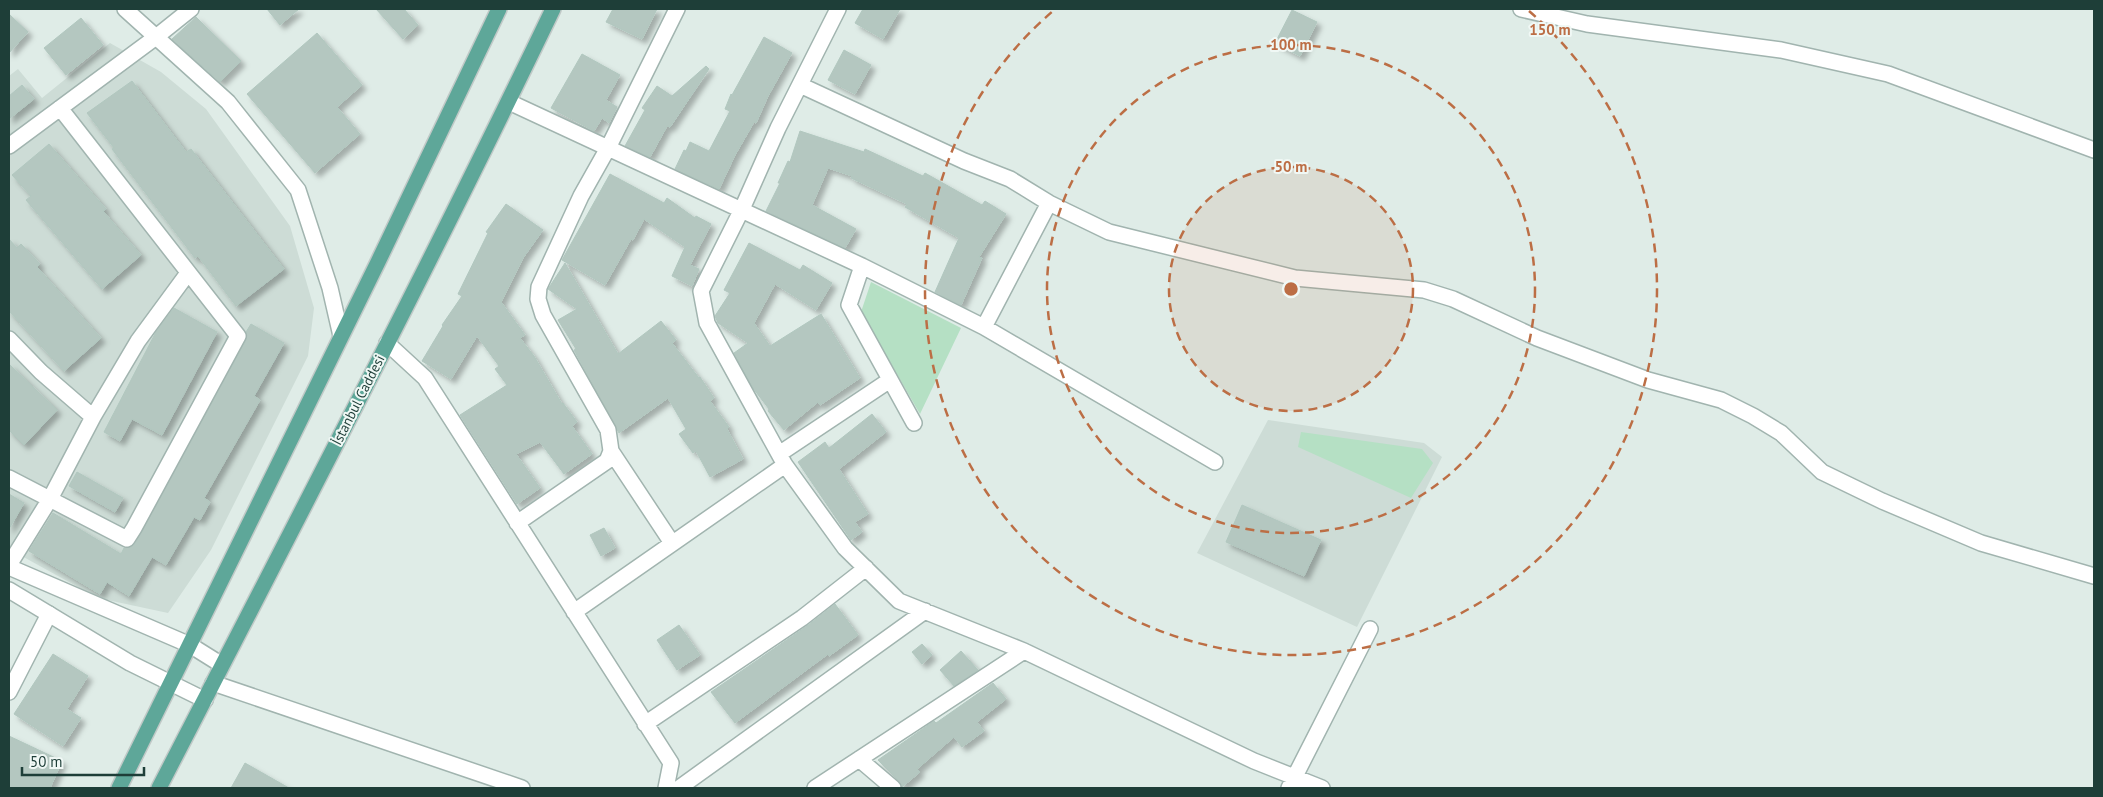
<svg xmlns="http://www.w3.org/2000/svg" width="2103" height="797" font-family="'PT Sans',sans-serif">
  <defs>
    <filter id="shadow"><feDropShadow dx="4.5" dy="4.5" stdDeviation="2.5" flood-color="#0004"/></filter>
  </defs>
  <rect width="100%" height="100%" fill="#dfece7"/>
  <path fill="#cddcd6" d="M110,43L161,72L206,109L290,226L314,308L308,356L211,550L168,613L98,598L9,549V76L18,69L42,98Z
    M1268,420L1424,443L1442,457L1357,627L1197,553Z"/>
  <path fill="#b5e0c4" d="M871,282L961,328L920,414L861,312Z
    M1301,432L1422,449L1433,463L1411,498L1298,447Z"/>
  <path fill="#b4c7c0" stroke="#b1c7bf" filter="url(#shadow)" d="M267,9H299L280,25Z
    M376,9H404L418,25L403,39Z
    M613,9H657L642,39L606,22Z
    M863,9H900L883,39L855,23Z
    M1292,10L1317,22L1300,56L1275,43Z
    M9,14L28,32L9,53Z
    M196,17L241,61L220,82L172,39Z
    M81,18L103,45L66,75L44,48Z
    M317,33L362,85L337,107L360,134L315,173L247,94Z
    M764,37L792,53L768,96L756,123L754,122L735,155L719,189L675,169L684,150L686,151L690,142L709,151L730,111L725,109L731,94L732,95Z
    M844,50L871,65L855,94L828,80Z
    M582,54L620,75L606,100L617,107L609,123L602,118L594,131L551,108Z
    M706,66L709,69L670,127L667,126L650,157L625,146L645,110L642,108L657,86L672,96Z
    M132,81L186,152L191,149L284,269L236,306L198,256L195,258L112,149L114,148L87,113Z
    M22,85L34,99L9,119V96Z
    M800,131L864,152L865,149L923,176L925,173L982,205L985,201L1006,214L979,257L982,258L961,305L935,292L959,238L905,207L907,204L851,178L852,176L828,168L812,205L856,229L845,248L766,211L780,183H778L788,161L790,162Z
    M49,144L106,209L103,211L141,255L102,289L26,200L31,196L12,175Z
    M610,174L664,203L667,198L695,218L696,216L711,224L690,265L699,269L692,286L672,276L685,247L644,219L633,240L631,239L605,285L562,260Z
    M506,204L543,230L523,258L501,302L525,335L520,338L534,356L562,404L563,403L577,422L572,426L592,454L564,474L540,442L516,454L540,488L517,504L460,415L507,385L495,369L499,366L477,336L451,379L422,361L443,326L442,325L462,296L458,294L488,233L486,232Z
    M9,239L17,248L21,244L40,264L37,267L101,338L64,371L9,311Z
    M749,243L800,270L803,265L832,283L816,310L775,284L754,323L770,346L821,314L860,378L820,405L818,402L784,430L768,411L769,409L753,388L734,353L748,343L718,323L715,316L730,293L724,290Z
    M565,263L618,354L661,321L676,340L672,343L699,378L700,377L714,398L710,401L729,427L727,429L743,459L710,477L696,451L693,453L679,434L686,429L668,398L619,433L574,350L576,349L558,320L577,309L548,289Z
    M174,308L217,332L162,435L132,419L120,441L104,432L156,332Z
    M251,324L284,343L254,396L260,400L204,498L210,502L200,520L194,517L166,565L152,557L129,596L107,582L100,594L29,551L53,513L121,554L124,548L131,547L135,544L246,340V332Z
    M9,364L57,410L24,445L9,430Z
    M872,414L886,432L839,469L868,514L855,522L862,532L851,540L798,462L825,442L829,448Z
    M77,472L123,498L115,512L69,486Z
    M9,494L24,503L9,529Z
    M1242,505L1321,540L1304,576L1226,542Z
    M604,528L615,548L601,556L590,535Z
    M835,604L858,635L829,656L828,654L735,723L711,692L807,626Z
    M679,625L700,655L677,670L657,640Z
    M922,644L932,655L922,664L912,652Z
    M961,651L978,670L954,686L940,670Z
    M53,654L88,676L67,709L81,718L63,746L14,714Z
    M993,683L1006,699L977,722L984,731L962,747L954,737L917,769L920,772L902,787L899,781L878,760L934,721L936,723Z
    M9,736L62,761L50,788H9Z
    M245,763L289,788H231Z"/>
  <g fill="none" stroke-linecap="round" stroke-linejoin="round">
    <defs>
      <path id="minor" d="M838,9L778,128L742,209L701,291L707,323L785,465L845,548L899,601L1024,651L1254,761L1322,788
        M1521,9L1587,24L1781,50L1888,74L2094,150
        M800,85L964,161L1010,179L1049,203L1109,232L1295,278L1424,290L1453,299L1537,338L1648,380L1721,400L1753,416L1781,433L1822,472L1882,501L1981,543L2094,576
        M509,102L862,266L984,327L1215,462
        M9,146L156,37L191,9
        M862,266L849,305L914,423
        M984,327L1049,203
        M9,339L41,372L93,417
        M387,343L425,378L671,763L666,788
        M611,451L672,543
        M779,454L890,380
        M9,478L127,539L134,528L238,336L60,108
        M517,523L607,461L611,451L608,430L543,315L538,299L539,287L581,196L608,148L677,9
        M9,565L50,499L93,417L138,341L188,273
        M574,612L785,465
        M9,692L49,614
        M645,724L802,618L866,568
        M859,759L893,788
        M679,788L925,611
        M815,788L1024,651
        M1289,788L1370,629"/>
      <path id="tertiary" d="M125,9L228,102L298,190L330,288L341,336
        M9,567L190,645L222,665
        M9,590L130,663L205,700
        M213,683L522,788"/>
      <path id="primary" d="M119,788L378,262L499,9
        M159,788C292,530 427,271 553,9"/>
    </defs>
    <use href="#minor" stroke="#a1b4af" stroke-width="18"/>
    <use href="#tertiary" stroke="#a1b4af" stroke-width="18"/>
    <use href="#primary" stroke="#c0c9c7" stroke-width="18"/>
    <use href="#minor" stroke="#fff" stroke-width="15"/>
    <use href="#tertiary" stroke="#fff" stroke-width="15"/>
    <use href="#primary" stroke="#5ea799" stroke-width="15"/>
  </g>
  <circle cx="1291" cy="289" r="122" fill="#bc6e45" fill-opacity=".12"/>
  <g fill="none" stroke="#bc6e45" stroke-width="2.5" stroke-dasharray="9 6">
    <circle cx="1291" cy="289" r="122"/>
    <circle cx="1291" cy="289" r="244"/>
    <path d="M1529 11A366 366 0 1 1 1053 11"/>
  </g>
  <g text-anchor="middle" stroke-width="4" stroke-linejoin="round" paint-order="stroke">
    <g font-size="14" fill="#1e3e38" stroke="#f0f8f5">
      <text transform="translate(358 400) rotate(-63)" y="5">İstanbul Caddesi</text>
    </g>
  </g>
  <circle cx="1291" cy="289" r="8" fill="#bc6e45" stroke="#f0f8f5" stroke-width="2.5"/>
  <g font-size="15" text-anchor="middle" font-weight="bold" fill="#bc6e45" stroke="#f0f8f5" stroke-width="4" stroke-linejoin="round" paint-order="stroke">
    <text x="1550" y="35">150 m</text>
    <text x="1291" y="50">100 m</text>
    <text x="1291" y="172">50 m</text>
  </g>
  <rect width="2103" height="797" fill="none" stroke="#1e3e38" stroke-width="20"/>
  <path d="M22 767v8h122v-8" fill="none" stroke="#1e3e38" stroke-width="2.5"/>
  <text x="30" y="767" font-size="15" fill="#1e3e38" stroke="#f0f8f5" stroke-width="4" paint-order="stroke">50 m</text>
</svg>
